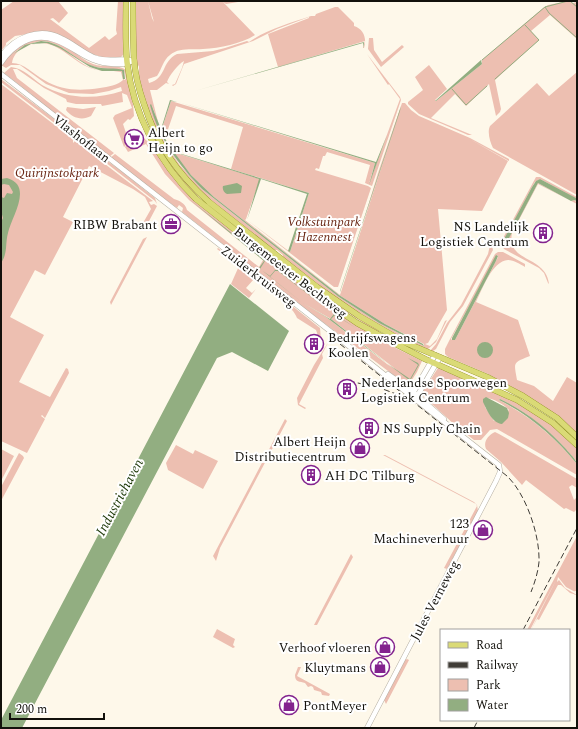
<svg xmlns="http://www.w3.org/2000/svg" width="578" height="729" font-family="Spectral,serif">
  <rect width="100%" height="100%" fill="#fef8ea"/>
  <path fill="#edbfb1" fill-rule="evenodd" d="M14,1H58L68,13L59,23L53,18L50,19L89,48L105,36L109,40L117,34L116,30L118,1H120V5V1H124L123,55L120,58L106,57L104,58L34,33L15,36L6,43V45L1,51V10Z
    M134,1H148L152,18L154,22L148,1H244L226,4L223,2L255,35C241,44 220,48 203,49C192,50 179,47 170,55C163,60 162,69 157,76L148,79L149,83C167,78 161,62 177,54L213,51L225,48L247,41L249,42C266,30 290,23 311,16H315L316,14L335,7H338L354,23V26C364,29 367,39 364,48H363L365,41L278,67L268,34L309,18V17L277,29L253,41L184,64L176,84L173,86L172,85L175,84L182,68L184,61C178,64 169,76 167,82L169,84L166,83L157,90H150L159,126L152,105L159,132L165,143L179,164L202,189L339,297L379,323L422,345L424,346V344L385,324L339,295L214,197L191,175L173,152L260,179L246,219L290,252L309,193L231,169L243,127L176,106L165,138L172,151L161,131L171,101L375,163L369,184L400,99L389,84L388,85L367,54H366H367L400,97L401,100L372,186L365,183L370,165L327,152L325,156H323L319,169L316,168L315,170L368,186L371,188L338,287H334L246,219L245,220L340,295L401,107L364,219L378,173L402,103H405L411,110L419,116L470,138L509,159V161L468,138L508,161L482,211L438,209L447,310L428,343L425,344L430,346L437,339L445,321L447,320L436,342L427,350C372,326 330,294 282,257L283,255L277,250H274L213,202L189,180L168,153L149,116L138,74L139,73V65L137,68Z
    M568,1L573,3L577,2V39L550,15L531,31L539,40L495,80L501,109L500,112L496,116L489,84L466,106L455,94L431,118L472,135H468L419,114L408,104V102L423,90L415,77L429,65L447,89L435,100L436,101L482,64V60L543,8L548,5Z
    M369,38H373L374,50L382,62L402,45L404,47L381,67L368,49Z
    M36,39C41,40 47,39 52,40C68,44 78,58 93,64C103,68 119,64 126,70L133,104L134,116L130,120L128,119L123,124L129,142L124,147L113,118L115,115L132,108L127,95L122,93L123,102L102,106L101,104H76L67,102L66,99L44,88L17,69H13L17,78L114,153L109,157L39,102L31,94L4,73L11,67C25,69 30,77 42,85C66,99 96,100 122,91L121,87L109,91L93,94L69,93L46,84L20,65H11L6,68L1,65L18,46ZM43,41C65,45 69,55 87,64C99,69 111,69 124,70L126,79L124,80L122,71C112,70 102,72 91,68C79,63 71,54 60,47C44,38 27,45 13,54C21,47 32,42 43,41ZM41,43C61,44 72,61 90,68C101,72 111,70 121,72L123,80C118,85 108,87 100,88C80,91 62,91 44,80C33,74 24,63 12,63C14,49 28,45 41,43Z
    M577,72V195L493,148C490,142 487,132 490,126L537,83L549,96Z
    M1,79L69,130V132L76,137L74,138L1,82Z
    M1,84L73,139V143L75,141L153,201L149,202L151,205L154,204L157,206L148,223H143L151,209L145,197L133,189L89,166L63,217L73,222L45,275L35,270L10,317L44,335L19,382L50,397L66,368L68,369L69,373L45,418L42,415L41,416L45,419L27,453L1,441Z
    M67,107L83,109L96,107L91,116C82,121 72,118 66,110Z
    M153,134L202,197L380,331L378,333L332,302L200,198L186,185L172,168L151,135Z
    M140,135L153,146L162,160L208,210L372,333L388,344L422,361L417,372L408,386L308,311L182,212L183,208L179,205L177,208L110,158L115,154L174,199C180,201 185,203 187,210L259,267L263,260L189,200L165,174L146,144L128,152L125,147L129,143L131,145L140,141L142,138ZM239,252L303,303L331,319L398,371L387,364L326,317L303,303Z
    M76,137L87,145H88L106,160L120,170L155,198L157,204L155,201L78,141V139L77,140L75,139Z
    M536,177H540L577,197V199L540,179L535,182L532,187L503,242L506,243L538,183L571,201L575,200L577,204L538,184L512,233C506,263 546,255 549,284L548,283L544,273L539,268L504,249L501,244L502,240Z
    M147,237L111,305L110,302L143,239Z
    M490,245L492,246L493,250L463,306L450,322L436,349L433,351H430L436,344L447,323L461,305L488,254Z
    M218,248L258,279L256,280L254,279L246,288L252,293L256,289L249,298L231,284L239,266L217,249Z
    M498,252H503L525,264V267C520,264 514,260 508,260C492,261 482,290 476,302L518,320L530,356C512,363 514,362 517,380L534,386L553,401L567,377L577,383V434L488,374L448,357L445,354V349L449,341L495,254ZM497,255L498,257L496,261L455,340H452L451,339Z
    M261,281L320,328L321,340L320,341L313,354L320,341L316,330L297,318C294,307 269,291 260,283Z
    M329,341L322,354L323,358L299,404L306,408L305,409L298,405L297,398L314,365Z
    M438,368H440C490,389 539,407 577,448V462C556,436 530,413 500,399L499,400C530,416 555,437 577,464V475L497,429L490,430L481,440H474L456,426L423,396V391ZM484,398C491,397 504,404 509,410L494,421L485,407Z
    M285,419L287,421L220,548L216,561L213,556Z
    M495,432L499,434L577,479V488L572,485L569,487L574,500L577,497V509L574,512L566,508L564,509L526,480L522,485L501,462L486,449C483,442 488,435 495,432Z
    M176,445L193,454L195,450L218,461L203,489L168,470L166,463Z
    M1,449L14,456L1,481Z
    M19,453L23,456L24,458L1,501V487Z
    M383,455H385L474,502L477,505L478,511L447,569L444,568L477,506L476,504Z
    M577,536V591H574L577,593L566,587L558,577L557,582L559,580L565,588L577,595L570,593L561,585H558L539,620L537,619L531,630L556,580L530,630H527Z
    M351,554L353,557L317,625H314Z
    M217,629L235,639L233,645L235,647L233,648L213,637Z
    M407,659L409,660L386,704L384,700L405,660Z
    M298,667H301L297,676L330,694L329,696L322,695L321,692L314,690L313,687L311,686L308,687L305,683C300,681 295,683 295,675Z"/>
  <path fill="#92ae81" d="M364,40V48L363,43L195,91L353,45L364,42Z
    M41,41C63,42 74,60 93,66C104,70 115,67 124,70L125,79H123L122,71H102L90,67L60,48L47,43L31,44L13,54L25,45Z
    M481,60L482,64L436,101H435Z
    M170,100L177,102L171,101L161,131L172,151L309,193L290,252L288,251L307,194L261,179L247,220L259,179L174,152L191,175L214,197L339,295L385,324L423,344L424,346L379,323L339,297L202,189C178,164 159,139 150,105L151,104L161,129Z
    M178,102L376,162L387,135L369,185L375,163Z
    M401,106L400,111L340,292V291Z
    M7,178C34,186 11,217 8,233C5,244 8,253 1,263V222L3,218L1,211V197L4,198L7,193L12,194L13,192L9,185L4,184L1,185V179Z
    M540,179L576,198L577,202L575,200L571,201L538,183L509,238L506,243H504L503,241L532,187L536,181Z
    M237,183L242,186L241,193L227,194C224,193 222,189 223,186Z
    M189,199L264,259L265,261L260,269L270,276L275,270H278L327,309L278,271H275L270,277L303,303L330,319L334,314L336,315L356,328L335,315L331,319L388,364L410,379L418,365L417,364L408,358L418,363L419,365L411,379L409,380L326,317L303,303L239,252L259,268L264,261Z
    M496,255L498,256L496,261L455,340H452V338Z
    M230,284L289,331L268,371L232,352L217,358L22,728H1V720Z
    M477 350a8 8 0 1 1 16 0a8 8 0 1 1-16 0Z
    M486,397L507,408L509,413L508,418L502,424C492,423 487,410 483,402V399Z
    M500,399C526,411 548,429 566,449C570,454 576,459 577,464C556,438 530,415 499,400Z"/>
  <g fill="none" stroke-linecap="round" stroke-linejoin="round">
    <path stroke="#92ae81" stroke-width="1" d="M568,1L545,7L549,13L577,38
      M570,1L577,7
      M482,60L545,7
      M495,79L539,40L525,25
      M452,89L466,105L487,86"/>
    <defs>
      <path id="minor" d="M1,56C15,37 39,27 61,38C73,43 84,54 96,58C108,62 119,58 130,60
        M1,63C13,45 32,32 55,40C78,48 86,63 114,64C122,64 127,65 134,60
        M1,74L330,331L406,392L499,465L500,472L496,481L367,728
        M388,374L413,392L444,419
        M413,393L435,355
        M416,398L440,357"/>
      <path id="major" d="M126,1C126,21 125,42 127,62C133,114 159,163 196,199L325,301L357,323L388,340L425,359L517,400L553,423L577,445
        M133,1C133,20 133,40 134,59C135,74 139,90 144,104C157,145 177,173 209,202L317,287L359,316L404,342L487,377L523,396L557,418L577,437"/>
    </defs>
    <use href="#minor" stroke="#b5afa2" stroke-width="5.5"/>
    <use href="#major" stroke="#848416" stroke-width="6"/>
    <use href="#minor" stroke="#fff" stroke-width="4.5"/>
    <use href="#major" stroke="#dada76" stroke-width="5.5"/>
    <path stroke="#403d37" stroke-width="1" stroke-dasharray="6 3" stroke-linecap="butt" d="M340,344L507,476C526,494 540,535 539,562C538,572 535,582 531,592
      M349,381L380,388L399,395
      M523,630L577,528
      M474,728L478,720"/>
  </g>
  <defs>
    <symbol id="supermarket-ring" viewBox="-11 -11 22 22"><circle r="9.5" fill="#fff" stroke="#83238e" stroke-width="1.5"/><path d="M-6-5.5h2.5l.6 2H6L4.5 2H-2.5L-4.4-4H-6ZM-1.5 3.2a1.3 1.3 0 1 0 .1 0ZM3 3.2a1.3 1.3 0 1 0 .1 0Z" fill="#83238e"/></symbol>
    <symbol id="office-ring" viewBox="-11 -11 22 22"><circle r="9.5" fill="#fff" stroke="#83238e" stroke-width="1.5"/><path d="M-6-3h4V-5.5h4V-3h4V5H-6ZM-1-4.5V-3h2v-1.5ZM-6 0V1H6V0Z" fill="#83238e"/></symbol>
    <symbol id="building-ring" viewBox="-11 -11 22 22"><circle r="9.5" fill="#fff" stroke="#83238e" stroke-width="1.5"/><path d="M-4-6H4V6H1V3H-1V6H-4ZM-2.5-4.3h1.7v1.8h-1.7ZM.8-4.3h1.7v1.8H.8ZM-2.5-1h1.7V.8h-1.7ZM.8-1h1.7V.8H.8Z" fill="#83238e"/></symbol>
    <symbol id="shop-ring" viewBox="-11 -11 22 22"><circle r="9.5" fill="#fff" stroke="#83238e" stroke-width="1.5"/><path d="M-5-2.5h2.3a2.7 3.5 0 0 1 5.4 0H5L5.5 6h-11ZM-1.5-2.5h3a1.5 2.3 0 0 0-3 0Z" fill="#83238e"/></symbol>
  </defs>
  <g fill-rule="evenodd">
    <use href="#supermarket-ring" x="123" y="128" width="22" height="22"/>
    <use href="#office-ring" x="160" y="213" width="22" height="22"/>
    <use href="#building-ring" x="532" y="222" width="22" height="22"/>
    <use href="#building-ring" x="303" y="333" width="22" height="22"/>
    <use href="#building-ring" x="336" y="378" width="22" height="22"/>
    <use href="#building-ring" x="358" y="417" width="22" height="22"/>
    <use href="#shop-ring" x="349" y="437" width="22" height="22"/>
    <use href="#building-ring" x="300" y="464" width="22" height="22"/>
    <use href="#shop-ring" x="472" y="519" width="22" height="22"/>
    <use href="#shop-ring" x="374" y="636" width="22" height="22"/>
    <use href="#shop-ring" x="369" y="656" width="22" height="22"/>
    <use href="#shop-ring" x="278" y="694" width="22" height="22"/>
  </g>
  <g text-anchor="middle" stroke-width="4" stroke-linejoin="round" paint-order="stroke">
    <g font-size="13" fill="#13110c" stroke="#fff" text-anchor="start">
      <text x="148" y="137">Albert<tspan x="148" dy="15">Heijn to go</tspan></text>
      <text x="157" y="229" text-anchor="end">RIBW Brabant</text>
      <text x="529" y="231" text-anchor="end">NS Landelijk<tspan x="529" dy="15">Logistiek Centrum</tspan></text>
      <text x="328" y="342">Bedrijfswagens<tspan x="328" dy="15">Koolen</tspan></text>
      <text x="361" y="387">Nederlandse Spoorwegen<tspan x="361" dy="15">Logistiek Centrum</tspan></text>
      <text x="383" y="433">NS Supply Chain</text>
      <text x="346" y="446" text-anchor="end">Albert Heijn<tspan x="346" dy="15">Distributiecentrum</tspan></text>
      <text x="325" y="480">AH DC Tilburg</text>
      <text x="469" y="528" text-anchor="end">123<tspan x="469" dy="15">Machineverhuur</tspan></text>
      <text x="371" y="652" text-anchor="end">Verhoof vloeren</text>
      <text x="366" y="672" text-anchor="end">Kluytmans</text>
      <text x="303" y="710">PontMeyer</text>
    </g>
    <g font-size="13" fill="#13110c" stroke="#fff">
      <text transform="translate(82 138) rotate(38)" y="5">Vlashoflaan</text>
      <text transform="translate(291 272) rotate(38)" y="5">Burgemeester Bechtweg</text>
      <text transform="translate(259 276) rotate(38)" y="5">Zuiderkruisweg</text>
      <text transform="translate(434 600) rotate(-62)" y="5">Jules Verneweg</text>
    </g>
    <g font-size="13" font-style="italic" fill="#692613" stroke="#fff">
      <text x="57" y="177">Quirijnstokpark</text>
      <text x="324" y="226">Volkstuinpark<tspan x="324" dy="15">Hazennest</tspan></text>
    </g>
    <g font-size="14" font-style="italic" fill="#1c3706" stroke="#fff">
      <text transform="translate(119 497) rotate(-62)" y="5">Industriehaven</text>
    </g>
  </g>
  <rect width="578" height="729" fill="none" stroke="#13110c" stroke-width="4"/>
  <rect x="440" y="629" width="130" height="92" fill="#ffffff" stroke="#a1a09e"/>
  <rect x="448" y="642" width="20" height="6" fill="#dada76" stroke="#a1a09e"/>
  <text x="476" y="649" font-size="12" fill="#13110c">Road</text>
  <rect x="448" y="662" width="20" height="6" fill="#403d37" stroke="#a1a09e"/>
  <text x="476" y="669" font-size="12" fill="#13110c">Railway</text>
  <rect x="448" y="679" width="20" height="12" fill="#edbfb1" stroke="#a1a09e"/>
  <text x="476" y="689" font-size="12" fill="#13110c">Park</text>
  <rect x="448" y="699" width="20" height="12" fill="#92ae81" stroke="#a1a09e"/>
  <text x="476" y="709" font-size="12" fill="#13110c">Water</text>
  <path d="M10 713v6h94v-6" fill="none" stroke="#13110c" stroke-width="2"/>
  <text x="16" y="713" font-size="12" fill="#13110c" stroke="#ffffff" stroke-width="3" paint-order="stroke">200 m</text>
</svg>
